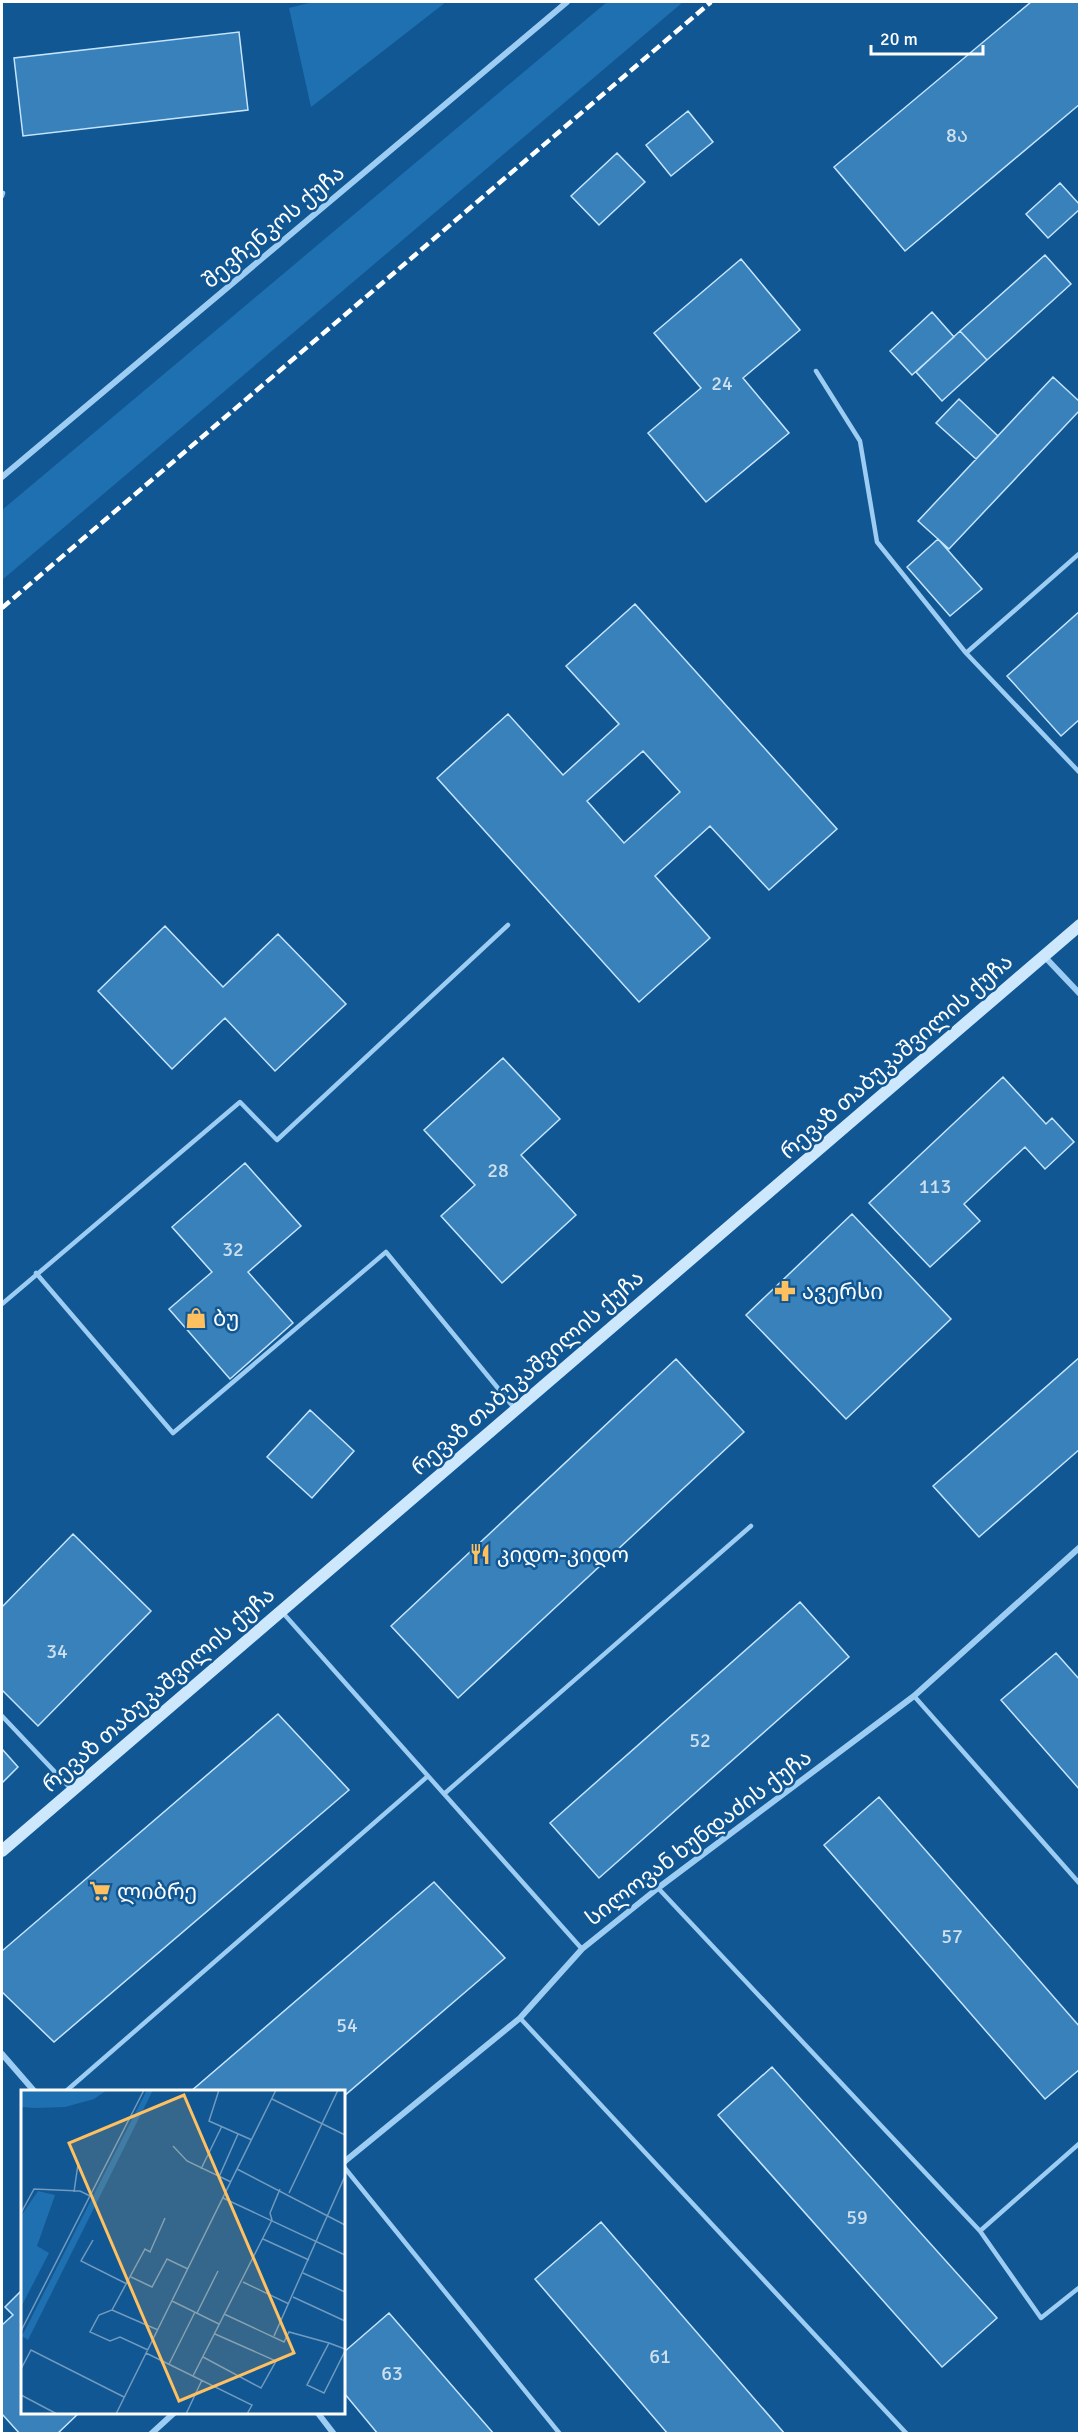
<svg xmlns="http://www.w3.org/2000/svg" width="1081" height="2435" font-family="Signika,'Noto Sans Georgian',sans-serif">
  <rect width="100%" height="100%" fill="#115793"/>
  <path fill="#1f70b0" d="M313,2H446L311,107L289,8Z
    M607,2H683L2,580V510Z"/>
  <path fill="#3981bb" stroke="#c5e5fd" stroke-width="1.5" fill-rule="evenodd" d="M1031,2H1080V104L905,251L834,167Z
    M239,32L248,110L23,136L14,58Z
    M688,111L713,142L671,176L646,145Z
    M617,153L645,182L599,225L571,196Z
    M1060,183L1080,205V209L1048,238L1026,214Z
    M1045,255L1071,284L987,360L960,331Z
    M741,259L800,330L743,378L789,433L706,502L648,433L701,388L654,333Z
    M932,312L954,337L912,375L890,351Z
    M960,331L987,360L942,401L916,372Z
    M1053,377L1080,402V410L949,549L918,521Z
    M959,399L998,436L976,459L936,423Z
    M938,539L982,589L950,616L907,567Z
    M635,604L837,829L769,890L710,826L655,876L710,938L639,1002L437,778L508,714L563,775L619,724L566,666ZM643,751L680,792L624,843L587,801Z
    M1080,611V719L1061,736L1007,676Z
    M165,926L223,987L278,934L346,1004L275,1071L225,1018L172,1069L98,991Z
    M503,1058L560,1119L521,1155L576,1215L502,1283L441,1216L475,1185L424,1130Z
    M1003,1077L1046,1124L1052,1118L1074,1142L1045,1169L1025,1147L964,1204L980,1221L930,1267L869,1203Z
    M245,1163L301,1226L248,1272L293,1323L230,1379L169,1309L212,1272L172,1227Z
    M852,1214L951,1319L846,1419L746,1315Z
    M1080,1357V1449L979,1537L933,1486Z
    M676,1359L744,1432L458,1698L391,1626Z
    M310,1410L354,1451L312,1498L267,1457Z
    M73,1534L151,1611L38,1726L2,1690V1607Z
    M800,1602L849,1657L599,1878L550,1823Z
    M1056,1653L1080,1680V1790L1001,1700Z
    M278,1714L349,1790L54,2042L2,1992V1951Z
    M2,1749L18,1767L2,1783Z
    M879,1797L1080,2027V2069L1045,2099L824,1845Z
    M434,1882L505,1958L344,2096V2092H190Z
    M772,2067L997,2318L942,2367L718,2115Z
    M601,2222L785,2434H668L535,2279Z
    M22,2290V2412H80L57,2434H20L2,2414V2325L13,2315L5,2307Z
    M389,2313L494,2434H378L344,2393V2352Z"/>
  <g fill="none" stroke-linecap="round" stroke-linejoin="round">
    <path stroke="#9ecdf3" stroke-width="4.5" d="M2,196L3,193
      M816,371L860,441L877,542L966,653L1080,773
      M966,653L1080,553
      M36,1273L173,1433L386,1252L515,1409
      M2,1304L240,1102L277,1140L508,925
      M283,1613L582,1949
      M914,1696L1080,1884
      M2,1716L72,1790
      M444,1794L751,1526
      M658,1888L980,2231L1041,2318L1080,2287
      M520,2018L907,2434
      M65,2092L428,1776
      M344,2167L560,2434
      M980,2231L1080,2143"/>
    <path stroke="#9ecdf3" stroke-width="6" d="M2,477L567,2
      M1044,956L1080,994
      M2,2054L35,2092
      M344,2162L520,2018L582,1949L658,1888L914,1696L1080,1547
      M317,2412L334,2434
      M151,2434L175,2412"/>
    <path stroke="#cde7fd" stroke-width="12" d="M2,1851L1080,925"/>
    <path stroke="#fff" stroke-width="4.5" stroke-dasharray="10 4.5" stroke-linecap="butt" d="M2,608L711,2"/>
  </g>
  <defs>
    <symbol id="pharmacy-bare" viewBox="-9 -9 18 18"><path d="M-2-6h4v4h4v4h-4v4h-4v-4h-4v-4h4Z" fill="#ffc060" stroke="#115793" stroke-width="2.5" paint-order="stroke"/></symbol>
    <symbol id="shop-bare" viewBox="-9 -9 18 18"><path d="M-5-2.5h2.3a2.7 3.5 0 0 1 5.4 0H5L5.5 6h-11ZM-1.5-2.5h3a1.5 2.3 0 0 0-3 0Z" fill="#ffc060" stroke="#115793" stroke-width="2.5" paint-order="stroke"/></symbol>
    <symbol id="restaurant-bare" viewBox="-9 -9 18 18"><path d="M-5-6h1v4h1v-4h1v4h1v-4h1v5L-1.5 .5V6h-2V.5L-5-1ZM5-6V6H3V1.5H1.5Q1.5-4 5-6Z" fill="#ffc060" stroke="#115793" stroke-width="2.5" paint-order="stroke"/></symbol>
    <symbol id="supermarket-bare" viewBox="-9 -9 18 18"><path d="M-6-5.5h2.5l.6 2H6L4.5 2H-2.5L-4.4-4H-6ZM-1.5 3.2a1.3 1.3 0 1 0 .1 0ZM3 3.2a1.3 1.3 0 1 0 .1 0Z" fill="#ffc060" stroke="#115793" stroke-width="2.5" paint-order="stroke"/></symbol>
  </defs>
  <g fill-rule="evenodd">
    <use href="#pharmacy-bare" x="770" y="1276" width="30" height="30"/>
    <use href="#shop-bare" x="181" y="1303" width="30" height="30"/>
    <use href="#restaurant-bare" x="465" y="1539" width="30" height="30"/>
    <use href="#supermarket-bare" x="85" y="1876" width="30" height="30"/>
  </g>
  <g text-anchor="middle" stroke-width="5" stroke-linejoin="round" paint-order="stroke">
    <g font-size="20" fill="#cee0ee">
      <text x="957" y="142">8ა</text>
      <text x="722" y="390">24</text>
      <text x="498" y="1177">28</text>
      <text x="935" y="1193">113</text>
      <text x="233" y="1256">32</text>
      <text x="57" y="1658">34</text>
      <text x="700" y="1747">52</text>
      <text x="952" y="1943">57</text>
      <text x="347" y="2032">54</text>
      <text x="857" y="2224">59</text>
      <text x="660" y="2363">61</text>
      <text x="392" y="2380">63</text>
    </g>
    <g font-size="22" fill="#fff" stroke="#115793">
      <text transform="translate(273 226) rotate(-40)" y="8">შევჩენკოს ქუჩა</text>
      <text transform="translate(896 1056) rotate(-41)" y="8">რევაზ თაბუკაშვილის ქუჩა</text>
      <text transform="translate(527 1372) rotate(-41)" y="8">რევაზ თაბუკაშვილის ქუჩა</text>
      <text transform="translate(158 1689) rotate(-41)" y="8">რევაზ თაბუკაშვილის ქუჩა</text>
      <text transform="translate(698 1837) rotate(-37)" y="8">სილოვან ხუნდაძის ქუჩა</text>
    </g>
    <g font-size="22" fill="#fff" stroke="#115793" text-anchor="start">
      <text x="802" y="1299">ავერსი</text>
      <text x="213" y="1326">ბუ</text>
      <text x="497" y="1562">კიდო-კიდო</text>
      <text x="117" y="1899">ლიბრე</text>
    </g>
  </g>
  <g transform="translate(21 2090)">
    <rect width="324" height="324" fill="#115793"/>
    <path d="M0,0H86L73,9L44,17L14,18L0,17ZM126,0H132L7,250L1,246ZM17,101L34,105L16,156L28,163L0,217V126Z" fill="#1f70b0"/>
    <path fill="none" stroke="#709abe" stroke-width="1.5" d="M198,0L188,31L231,50M251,9L324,45M152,56L166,71L210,92M180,79L201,36M216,79L324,135M198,87L217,44M53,102L57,74M268,103L317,0M202,108L324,165M0,123L13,99L59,101L69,106M242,149L288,170M72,150L60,171L106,194M282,183L324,202M110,187L131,197L146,169L167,179M222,192L268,214M272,207L324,231M151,211L198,234M91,220L137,240M176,223L197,181M203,224L263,252L268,242L308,253M0,241L123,0M253,246L324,86M324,259L308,253L286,295L303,303L324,261M127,260L99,247L89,251L69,242L78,225L91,220L124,159L129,162L144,128M125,263L231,315L226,324M182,267L240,298L255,271L194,244M148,274L174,222M0,279L10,260L103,307M172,286L251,130L249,123L259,99M0,305L36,324M95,324L255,0M165,324L181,290"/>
    <path fill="#ffc060" fill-opacity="0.15" stroke="#ffc060" stroke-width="3" d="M163,5L273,263L158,311L48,53Z"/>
    <rect width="324" height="324" fill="none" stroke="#fff" stroke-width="3"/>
  </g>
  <rect width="1081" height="2435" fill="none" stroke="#ffffff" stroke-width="6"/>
  <path d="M871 45v9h112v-9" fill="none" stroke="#ffffff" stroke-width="3"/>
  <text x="880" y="45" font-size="18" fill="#ffffff" stroke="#115793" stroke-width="4.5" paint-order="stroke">20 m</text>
</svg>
